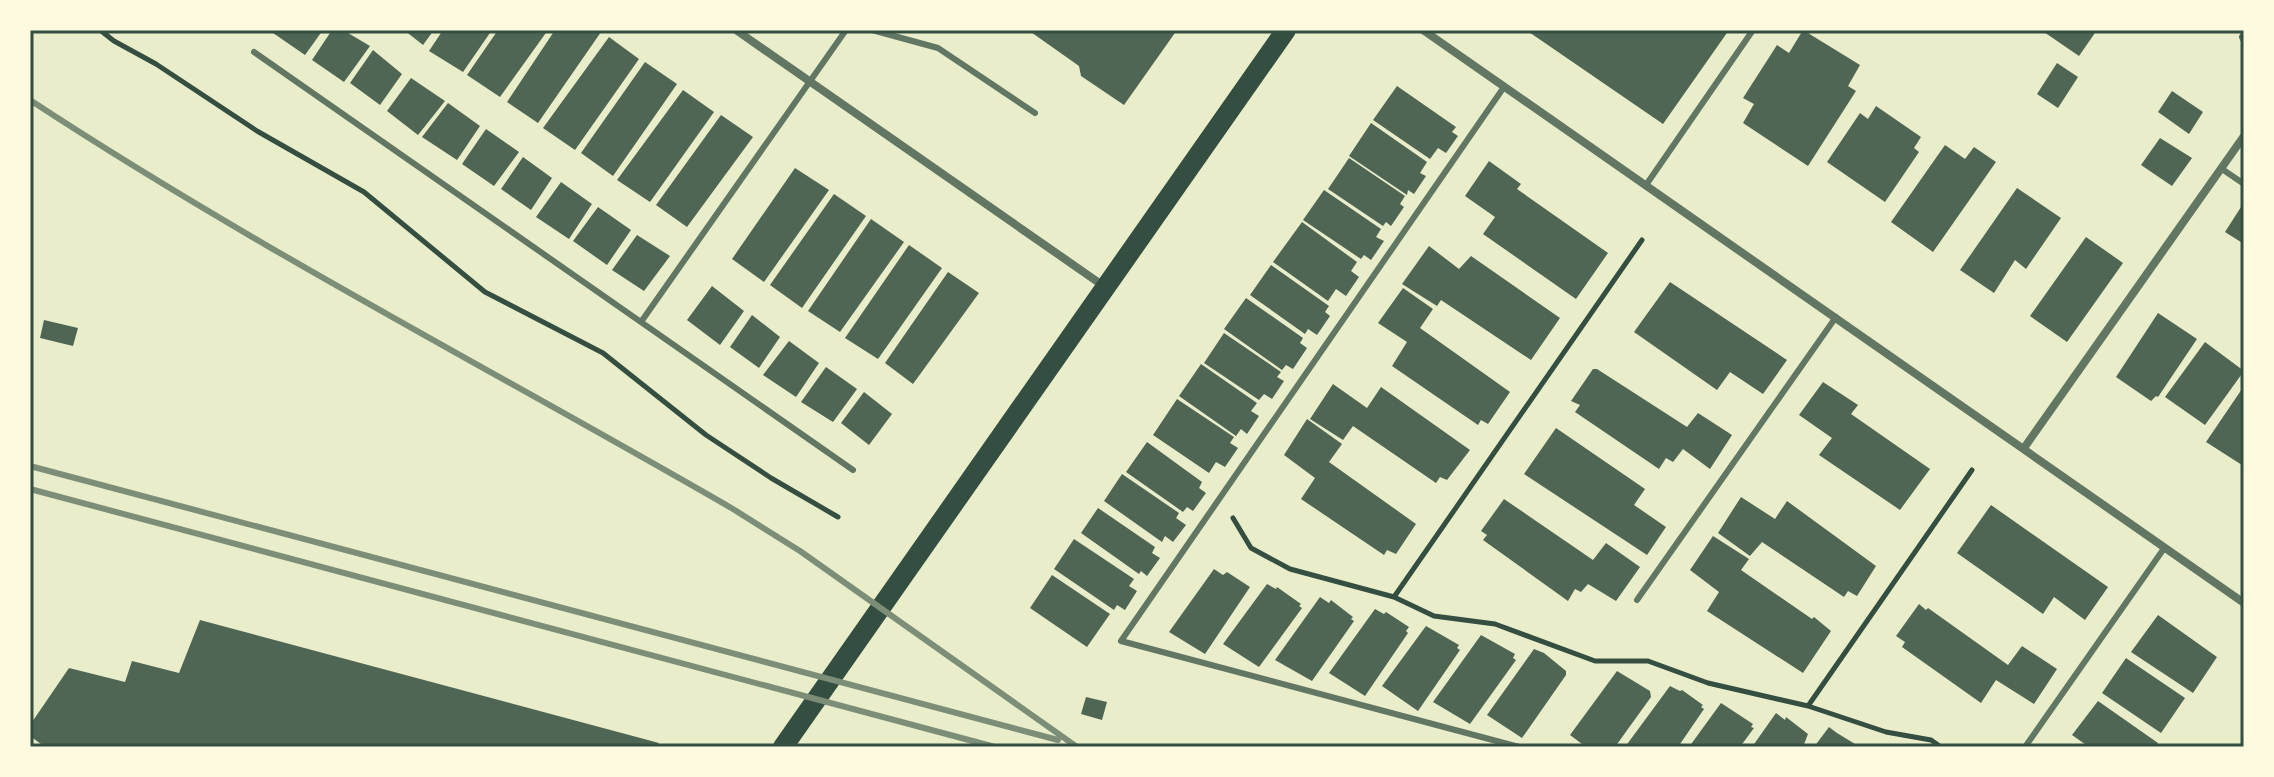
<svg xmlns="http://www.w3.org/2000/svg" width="2274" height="777" font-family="Merriweather,serif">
  <rect width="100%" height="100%" fill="#e9edc9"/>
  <path fill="#4f6655" d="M275,30H323L305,55L273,33Z
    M332,30H343L370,46L344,82L312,60Z
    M404,30H434L423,45Z
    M443,30H492L463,72L429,51Z
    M498,30H548L500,97L467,75Z
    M555,30L601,32L538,123L507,102Z
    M1028,30H1177L1124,105L1081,76L1079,66Z
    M1526,30H1729L1663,124Z
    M1803,30L1860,65L1848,86L1856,91L1808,166L1743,123L1754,104L1743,98L1777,45L1789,53Z
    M2041,30H2097L2079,56Z
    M609,37L639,59L575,150L543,128Z
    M373,50L402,74L380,105L350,83Z
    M645,62L677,84L613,176L581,153Z
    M2057,63L2078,77L2058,108L2037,94Z
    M411,78L445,101L418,135L387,111Z
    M1397,86L1456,127L1452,132L1458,136L1446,153L1438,148L1430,159L1373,120Z
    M683,90L714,112L650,202L617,180Z
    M2172,91L2203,112L2189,134L2158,112Z
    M448,103L480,126L457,160L422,137Z
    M1876,106L1921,137L1914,148L1919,152L1885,202L1827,162L1860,113L1868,119Z
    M721,115L753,137L687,227L656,205Z
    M1371,123L1427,162L1420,173L1426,176L1414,194L1408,190L1407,195L1349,156Z
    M486,129L519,152L494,186L462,164Z
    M2160,138L2192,158L2172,186L2141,165Z
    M1945,145L1965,159L1974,147L1996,162L1933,252L1891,222Z
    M523,157L552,178L531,210L501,189Z
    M1349,158L1405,196L1400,204L1404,207L1391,226L1386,222L1383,226L1328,189Z
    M1489,161L1521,184L1517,189L1608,253L1576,299L1483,234L1495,217L1465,196Z
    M795,168L829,190L764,282L732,259Z
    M561,182L592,204L569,239L536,217Z
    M2017,188L2061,218L2026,269L2015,260L1994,293L1960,270Z
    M1324,190L1381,229L1376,237L1384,241L1371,260L1364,255L1361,259L1303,220Z
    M834,194L866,216L802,308L770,285Z
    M598,207L631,230L607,265L573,241Z
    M2241,207L2244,208V244L2225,232Z
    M871,219L904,242L840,332L808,311Z
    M1302,222L1357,262L1351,271L1359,277L1346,296L1336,289L1328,301L1273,262Z
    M637,235L670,256L644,291L612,270Z
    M2086,237L2123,263L2067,342L2030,316Z
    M909,245L942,268L878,359L845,338Z
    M1429,246L1459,269L1471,256L1560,318L1531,360L1441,300L1437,306L1402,284Z
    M1271,265L1329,306L1325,312L1330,316L1317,335L1308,329L1305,334L1250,295Z
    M948,272L979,293L913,384L885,363Z
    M1670,282L1787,360L1763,394L1730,372L1717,390L1634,332Z
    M712,286L744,311L720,345L687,320Z
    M1403,288L1433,309L1420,328L1510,392L1488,424L1481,420L1478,425L1392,366L1407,342L1378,323Z
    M1246,298L1303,338L1300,343L1307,348L1293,369L1286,365L1282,370L1224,329Z
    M2158,313L2197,339L2158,397L2156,396L2151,401L2116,377Z
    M752,315L780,337L759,368L730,347Z
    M44,320L78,328L73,346L40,338Z
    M1224,333L1281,372L1277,377L1284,381L1272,399L1264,394L1259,400L1204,363Z
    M789,341L819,363L796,397L763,375Z
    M2205,342L2244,371L2205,425L2165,397Z
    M1201,364L1257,403L1251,411L1259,416L1247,434L1241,429L1236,436L1179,396Z
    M826,367L857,389L833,422L801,402Z
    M1593,369H1597L1687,427L1698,413L1732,435L1710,469L1683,449L1673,462L1666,458L1659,469L1575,412L1580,405L1571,401Z
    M1823,382L1858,405L1851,414L1930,469L1900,510L1819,455L1832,438L1799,415Z
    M1333,384L1367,408L1381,387L1470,450L1447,480L1440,477L1436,483L1353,426L1343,440L1310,419Z
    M2244,386V462L2242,465L2206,442Z
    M864,392L892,414L869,445L841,423Z
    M1177,399L1234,437L1230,443L1238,448L1225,467L1216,462L1209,473L1153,435Z
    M1307,419L1342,444L1329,462L1416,524L1396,554L1387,550L1384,555L1301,499L1315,478L1284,455Z
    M1556,428L1645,489L1634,505L1666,527L1647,555L1524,474Z
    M1147,442L1202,482L1199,488L1206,493L1193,511L1187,507L1183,512L1126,472Z
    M1122,474L1179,513L1176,518L1186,525L1173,542L1165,536L1162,542L1104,501Z
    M1741,497L1775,519L1787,501L1876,566L1857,596L1848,591L1844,597L1762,542L1750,556L1718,533Z
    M1504,499L1593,560L1606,543L1640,567L1616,601L1588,584L1581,592L1575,589L1568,601L1483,540L1487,535L1481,531Z
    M1991,505L2108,587L2085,620L2054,597L2043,614L1957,553Z
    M1098,508L1155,547L1152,553L1160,558L1147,576L1141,571L1139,574L1081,533Z
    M1713,536L1749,559L1741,570L1812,619L1814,617L1831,631L1803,673L1707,611L1719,592L1690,570Z
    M1074,539L1134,579L1129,586L1137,591L1125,610L1117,605L1114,610L1054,569Z
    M1214,569L1223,575L1227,572L1250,587L1205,654L1169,632Z
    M1052,575L1110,614L1087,647L1030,608Z
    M1267,584L1276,589L1277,587L1301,604L1299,606L1302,608L1259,667L1223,644Z
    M1320,597L1329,603L1331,600L1353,617L1351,619L1354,621L1312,681L1275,660Z
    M1919,604L1926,610L1928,608L2008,665L2022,646L2057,669L2034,704L1996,680L1981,703L1902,647L1905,642L1896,636Z
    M1375,609L1384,614L1386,612L1409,627L1406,631L1408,633L1365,696L1329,673Z
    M2158,615L2217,657L2193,693L2131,652Z
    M200,620L659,743L656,747H45L30,736V725L69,668L125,682L132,661L179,673Z
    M1426,626L1459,645L1457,648L1460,650L1418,711L1382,686Z
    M1481,635L1515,654L1513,658L1516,660L1470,724L1433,702Z
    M1534,649L1544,653L1566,671V675L1522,738L1487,715Z
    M2126,658L2185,698L2161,733L2102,693Z
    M1617,671L1650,691L1651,697L1615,747H1586L1570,735Z
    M1670,686L1680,691L1682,690L1703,705L1701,707L1704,709L1678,747H1625Z
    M1086,697L1107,702L1102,720L1081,714Z
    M2098,701L2158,743L2155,747H2089L2072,735Z
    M1721,703L1753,724L1751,727L1754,728L1740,747H1689Z
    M1776,713L1785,720L1786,717L1808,734L1803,747H1752Z
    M1829,727L1837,733L1860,747H1814Z"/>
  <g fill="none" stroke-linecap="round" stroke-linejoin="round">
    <path stroke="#344e41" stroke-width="5" d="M100,30L114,41L156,64L257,131L364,192L485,292L603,353L706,435L771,478L838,517
      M1233,518L1251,548L1290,569L1394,597L1434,616L1495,624L1595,661H1648L1708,683L1808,706L1886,732L1931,740L1941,747
      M1394,597L1642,240
      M1808,706L1972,470"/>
    <path stroke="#617663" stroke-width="6" d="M872,30L938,48L1035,113
      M254,52L853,470
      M1504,87L1121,641L1519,747
      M2222,169L2244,184
      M1646,185L1753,30
      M641,322L846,30
      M1637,600L1836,317
      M2025,747L2165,547"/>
    <path stroke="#617663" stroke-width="8" d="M736,30L1105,287
      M1423,30L2244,603
      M2243,37L2244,39
      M2024,448L2244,136"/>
    <path stroke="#344e41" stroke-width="20" d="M783,747L1286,30"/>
    <path stroke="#7c8e77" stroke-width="6" d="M30,100C257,249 498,373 733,509L800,551L1077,747
      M30,466L1058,740
      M30,489L995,747"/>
  </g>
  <rect width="2274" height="777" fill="none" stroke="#fefae0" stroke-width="64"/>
  <rect x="32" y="32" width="2210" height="713" fill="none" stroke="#344e41" stroke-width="3"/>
</svg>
